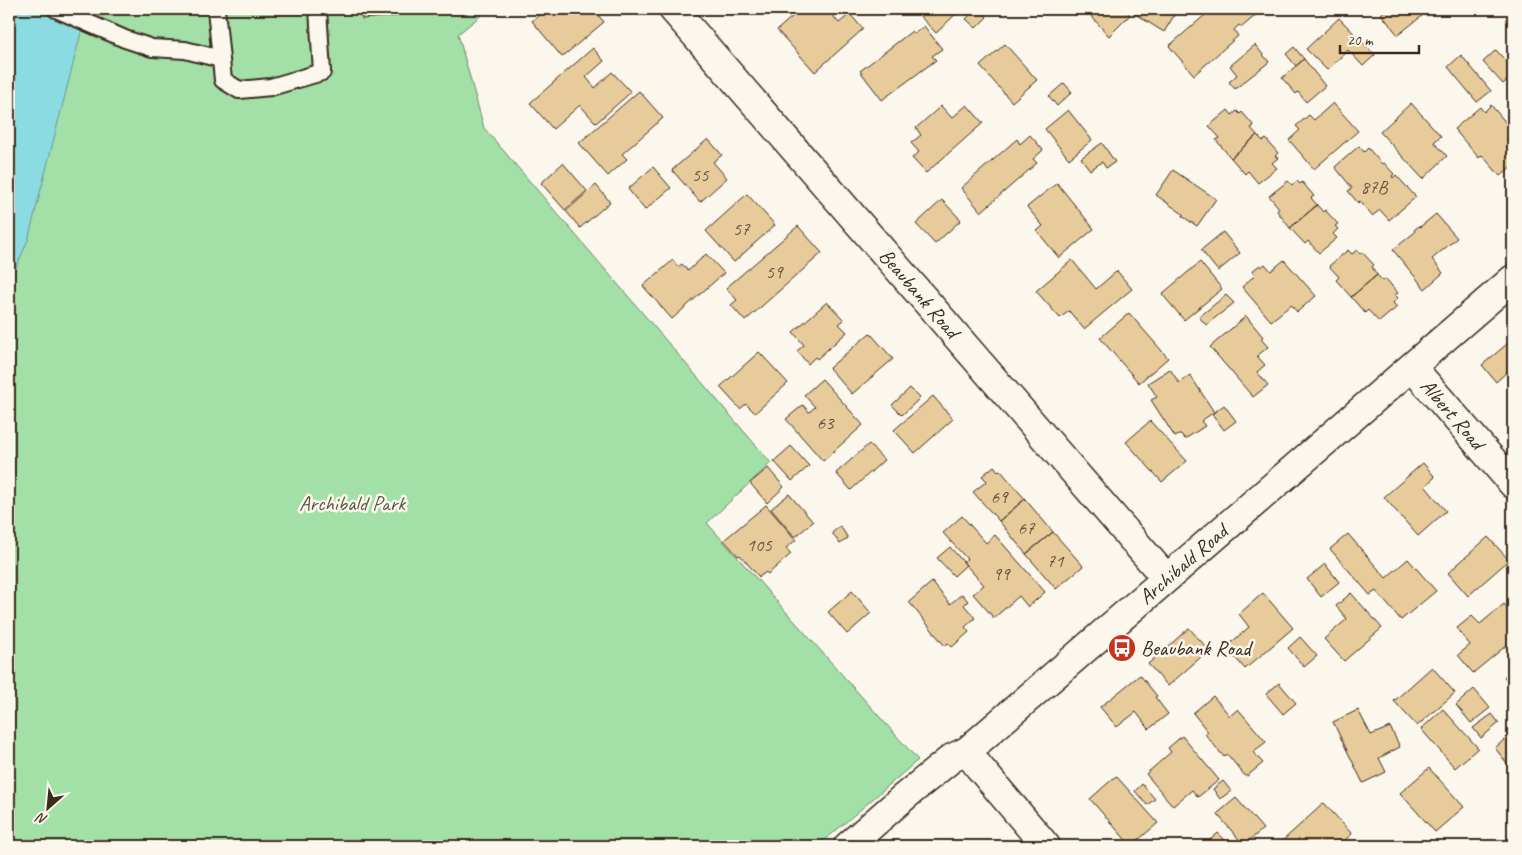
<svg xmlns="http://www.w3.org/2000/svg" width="1522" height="855" font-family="Caveat,sans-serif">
  <rect width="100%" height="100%" fill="#fbf7ec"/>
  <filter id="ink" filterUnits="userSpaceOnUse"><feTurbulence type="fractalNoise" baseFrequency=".02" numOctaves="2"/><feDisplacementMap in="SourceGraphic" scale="10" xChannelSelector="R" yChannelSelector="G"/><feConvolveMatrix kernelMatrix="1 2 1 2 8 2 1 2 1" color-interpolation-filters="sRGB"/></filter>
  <g filter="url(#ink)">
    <path fill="#a2e0a8" stroke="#6e8563" d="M84,9H489L458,34L484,128L771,463L707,523L918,760L818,846H9V274Z"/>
    <path fill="#8bdce2" stroke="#6b9594" d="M9,9H87L28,240L9,284Z"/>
    <path fill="#e7cb9b" stroke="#3b2a1e" d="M360,9H396L397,16L362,19Z
      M546,9H593L604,22L562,57L532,21Z
      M801,9H827L839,23L850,14L863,29L815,72L777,30Z
      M921,9H961L936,33L917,13Z
      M976,9H979L987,17L976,28L966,19Z
      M1099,9H1124L1130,15L1109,36L1091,16Z
      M1127,9H1178L1164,32Z
      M1212,9H1263L1242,27L1239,25L1234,30L1238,36L1194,75L1169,46Z
      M1387,9H1418L1423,15L1398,35L1381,14Z
      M1339,18L1375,55L1363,66L1348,50L1327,70L1306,49Z
      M924,26L942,49L932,56L936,60L882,100L860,71L912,31L914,34Z
      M1005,44L1037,80L1012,102L980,66Z
      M1255,45L1269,62L1235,89L1229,82L1237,75L1230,66Z
      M1294,47L1304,59L1296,66L1286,54Z
      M593,48L604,61L586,77L595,88L612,72L631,92L596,123L580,105L553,129L530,103Z
      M1496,50L1513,69V75L1503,84L1483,62Z
      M1461,55L1491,91L1477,102L1448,67Z
      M1304,59L1325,86L1306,102L1298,92L1296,94L1282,78Z
      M1064,83L1072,92L1057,106L1049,96Z
      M639,91L663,118L622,154L627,159L608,176L579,143Z
      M1333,103L1358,131L1314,169L1289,140L1300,130L1296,126L1309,115L1314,120Z
      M1411,103L1441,136L1434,142L1447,156L1423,179L1380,132Z
      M967,105L983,123L926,173L912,158L919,152L911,143L921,135L916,128L941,106L952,118Z
      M1491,105L1513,131V165L1500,176L1482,155L1479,158L1454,129L1480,107L1484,112Z
      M1068,110L1092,140L1069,159L1045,129Z
      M1228,110L1232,115L1237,111L1240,114L1242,112L1254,126L1251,128L1257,135L1231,158L1216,140L1220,138L1209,126Z
      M1030,135L1043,150L1033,159L1037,163L981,212L961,188L1017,139L1020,144Z
      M1257,135L1263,141L1266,139L1278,153L1275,156L1278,158L1272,163L1277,168L1258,183L1248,171L1245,174L1231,158Z
      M708,139L722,155L713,162L727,178L700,202L672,170Z
      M1102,143L1115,162L1106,168L1102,162L1090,170L1081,158Z
      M1359,146L1364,152L1368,148L1382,164L1384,163L1394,174L1392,176L1393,178L1396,175L1416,197L1389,220L1380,210L1372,216L1360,201L1358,203L1348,191L1352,188L1335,167Z
      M563,163L587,191L565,210L541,183Z
      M653,167L671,188L645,210L628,189Z
      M1173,170L1216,199L1197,226L1182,216L1183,214L1156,195Z
      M1288,181L1292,185L1297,181L1300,184L1302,182L1314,196L1311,198L1317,205L1290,228L1277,211L1279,208L1269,196Z
      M1057,183L1094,229L1059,258L1037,231L1043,226L1027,207Z
      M596,185L610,202L580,228L566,211Z
      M747,194L775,225L734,262L706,231Z
      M942,200L961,220L935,244L916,224Z
      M1317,205L1323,212L1325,210L1338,224L1335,226L1338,229L1333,234L1337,238L1319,253L1308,241L1305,244L1290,228Z
      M1436,214L1457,238L1432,259L1443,273L1425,289L1393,250L1415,232L1414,230L1419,226L1420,227Z
      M798,226L822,253L745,321L731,305L737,300L726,288Z
      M1223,232L1240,253L1218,271L1201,250Z
      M1348,250L1352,254L1357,250L1360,254L1362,252L1374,265L1372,267L1377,275L1351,297L1336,280L1339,277L1329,266Z
      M706,254L724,273L672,319L643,286L673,260L678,267L682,264L688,271Z
      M1072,260L1096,289L1117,271L1132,289L1084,329L1069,311L1060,318L1036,291Z
      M1284,260L1316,296L1297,312L1291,305L1271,321L1242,287L1255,275L1252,271L1260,265L1261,267L1265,264L1271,271Z
      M1200,262L1222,289L1184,320L1162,294Z
      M1377,275L1383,281L1386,279L1398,293L1395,295L1398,298L1393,303L1397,307L1379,322L1368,310L1365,313L1351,297Z
      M1226,295L1234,303L1206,325L1199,317Z
      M827,302L844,320L839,324L847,332L817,359L815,357L808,364L797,351L804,345L793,332Z
      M1129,313L1168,358L1139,383L1100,338Z
      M1246,316L1263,337L1261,339L1268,347L1257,356L1265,365L1257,372L1268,385L1253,397L1210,347Z
      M870,333L893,359L852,394L829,368Z
      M1513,339V375L1509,370L1496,382L1482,365Z
      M759,352L788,383L755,413L746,404L740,409L720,387Z
      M1170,369L1179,383L1190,375L1214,412L1201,421L1205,426L1185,439L1181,434L1175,437L1151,400L1157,397L1148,383Z
      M822,379L863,425L823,461L786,419L803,405L809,412L815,407L804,395Z
      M910,388L920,398L902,415L892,405Z
      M933,396L953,419L915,453L894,430Z
      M1224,405L1236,421L1224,430L1212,414Z
      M1150,421L1187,461L1162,482L1126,442Z
      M869,444L884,460L851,490L836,473Z
      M791,446L809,466L792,481L774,461Z
      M1423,463L1435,477L1425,486L1446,511L1418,536L1384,497Z
      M994,466L998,471L1000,470L1025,499L999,521L973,492L987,481L982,476Z
      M768,468L784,487L767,503L750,483Z
      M789,494L813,522L795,537L771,509Z
      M1025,499L1053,532L1026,554L999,521Z
      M766,505L796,540L786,548L791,554L768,574L766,572L759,577L740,555L738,556L724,540Z
      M962,516L986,543L995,535L1045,592L1028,607L1019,596L994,618L973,594L984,585L963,562L967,559L943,533Z
      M840,526L848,538L840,544L832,533Z
      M1053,532L1083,566L1056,589L1026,554Z
      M1348,534L1386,578L1408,559L1436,591L1401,620L1376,591L1370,595L1330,549Z
      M1488,537L1509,560L1468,596L1448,573Z
      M950,547L966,565L954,576L937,558Z
      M1325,564L1339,582L1321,597L1307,579Z
      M932,582L950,604L962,594L968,601L964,605L975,618L965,627L969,632L952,647L948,643L945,646L909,602Z
      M852,591L871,613L847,634L828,612Z
      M1263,593L1293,628L1245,669L1226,647L1249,627L1239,614Z
      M1351,593L1382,628L1344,661L1324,639L1347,619L1336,606Z
      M1504,604L1513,614V640L1473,673L1458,655L1470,645L1457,628L1472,616L1480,624Z
      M1189,628L1209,650L1168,686L1148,664Z
      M1300,637L1317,656L1304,667L1288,648Z
      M1432,667L1455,693L1417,726L1394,701Z
      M1513,669V688L1504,677Z
      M1140,675L1157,696L1155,697L1168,714L1149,729L1136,712L1117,727L1100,707Z
      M1279,683L1296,703L1283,714L1266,694Z
      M1474,689L1490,708L1471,723L1456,705Z
      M1213,696L1230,716L1238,709L1266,742L1253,752L1263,763L1246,777L1227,754L1224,757L1205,734L1208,732L1193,713Z
      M1443,709L1478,748L1455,768L1421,729Z
      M1358,710L1371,735L1390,727L1400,747L1379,758L1386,772L1363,783L1333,722Z
      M1492,714L1499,723L1481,738L1473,728Z
      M1513,732V764L1510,767L1495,748Z
      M1182,736L1219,780L1198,797L1192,790L1173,806L1146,774L1171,752L1168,748Z
      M1429,768L1464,807L1435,832L1400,793Z
      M1116,776L1158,823L1131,846L1090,799Z
      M1223,781L1231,791L1220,799L1213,789Z
      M1142,784L1155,799L1147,805L1135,791Z
      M1236,798L1263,829L1244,845L1217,814Z
      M1324,803L1352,834L1343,842L1346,846H1282L1279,844Z
      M1218,833L1231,846H1203Z"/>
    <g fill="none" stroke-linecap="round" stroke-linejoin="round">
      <defs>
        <path id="lane" d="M56,9L125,39L152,48L185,50L221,59
          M216,9L223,80L239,90L271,87L322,72L318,9"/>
        <g id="street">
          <path id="s1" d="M673,9L1166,578"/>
          <path id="s2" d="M1412,367L1513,484"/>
          <path d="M848,846L904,797L952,758L967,751"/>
        </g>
        <g id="secondary">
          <path id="s3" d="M1046,846L979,767L967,751L1513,279"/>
        </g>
      </defs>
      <use href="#lane" stroke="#3b2a1e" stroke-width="20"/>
      <use href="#street" stroke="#3b2a1e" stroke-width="31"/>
      <use href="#secondary" stroke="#3b2a1e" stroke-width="31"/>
      <use href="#lane" stroke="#fbf7ec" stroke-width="16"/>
      <use href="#street" stroke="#fbf7ec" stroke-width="28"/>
      <use href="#secondary" stroke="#fbf7ec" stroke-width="28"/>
    </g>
  </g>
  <defs>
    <symbol id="bus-disc" viewBox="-11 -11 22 22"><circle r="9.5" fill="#c8321e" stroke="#fbf7ec"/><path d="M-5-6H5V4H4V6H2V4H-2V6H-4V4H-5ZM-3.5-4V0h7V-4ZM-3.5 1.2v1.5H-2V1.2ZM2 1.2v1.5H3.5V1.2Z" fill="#fff"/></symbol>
  </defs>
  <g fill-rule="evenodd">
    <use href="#bus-disc" x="1106" y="632" width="32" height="32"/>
  </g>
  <g text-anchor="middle" stroke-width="5" stroke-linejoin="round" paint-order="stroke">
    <g font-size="19" fill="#66523d">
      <text x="700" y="181">55</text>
      <text x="1374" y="193">87B</text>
      <text x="741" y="235">57</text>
      <text x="774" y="278">59</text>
      <text x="825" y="429">63</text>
      <text x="999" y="503">69</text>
      <text x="1026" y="534">67</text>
      <text x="759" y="551">105</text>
      <text x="1055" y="567">71</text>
      <text x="1001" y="580">99</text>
    </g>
    <g font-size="21" fill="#3b2a1e" stroke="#fbf7ec">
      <text dy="7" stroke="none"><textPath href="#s1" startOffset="376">Beaubank Road</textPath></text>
      <text dy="7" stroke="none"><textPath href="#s2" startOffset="62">Albert Road</textPath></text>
      <text dy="7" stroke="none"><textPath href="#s3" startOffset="409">Archibald Road</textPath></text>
    </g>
    <g font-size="21" fill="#555840" stroke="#fbf7ec">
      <text x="352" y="510">Archibald Park</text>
    </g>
    <g font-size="21" fill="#3b2a1e" stroke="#fbf7ec" text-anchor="start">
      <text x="1141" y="655">Beaubank Road</text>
    </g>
  </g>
  <rect width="1522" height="855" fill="none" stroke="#fbf7ec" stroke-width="30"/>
  <rect x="15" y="15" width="1492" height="825" fill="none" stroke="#3b2a1e" stroke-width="2" filter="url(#ink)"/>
  <g transform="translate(48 808) rotate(207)" stroke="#fbf7ec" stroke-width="4" paint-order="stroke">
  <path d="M0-4L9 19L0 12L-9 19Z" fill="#3b2a1e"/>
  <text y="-8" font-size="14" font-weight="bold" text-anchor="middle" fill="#3b2a1e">N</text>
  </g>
  <path d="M1340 45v8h79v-8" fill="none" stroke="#3b2a1e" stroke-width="2.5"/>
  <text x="1347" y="45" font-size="15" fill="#3b2a1e" stroke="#fbf7ec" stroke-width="4" paint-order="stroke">20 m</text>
</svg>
